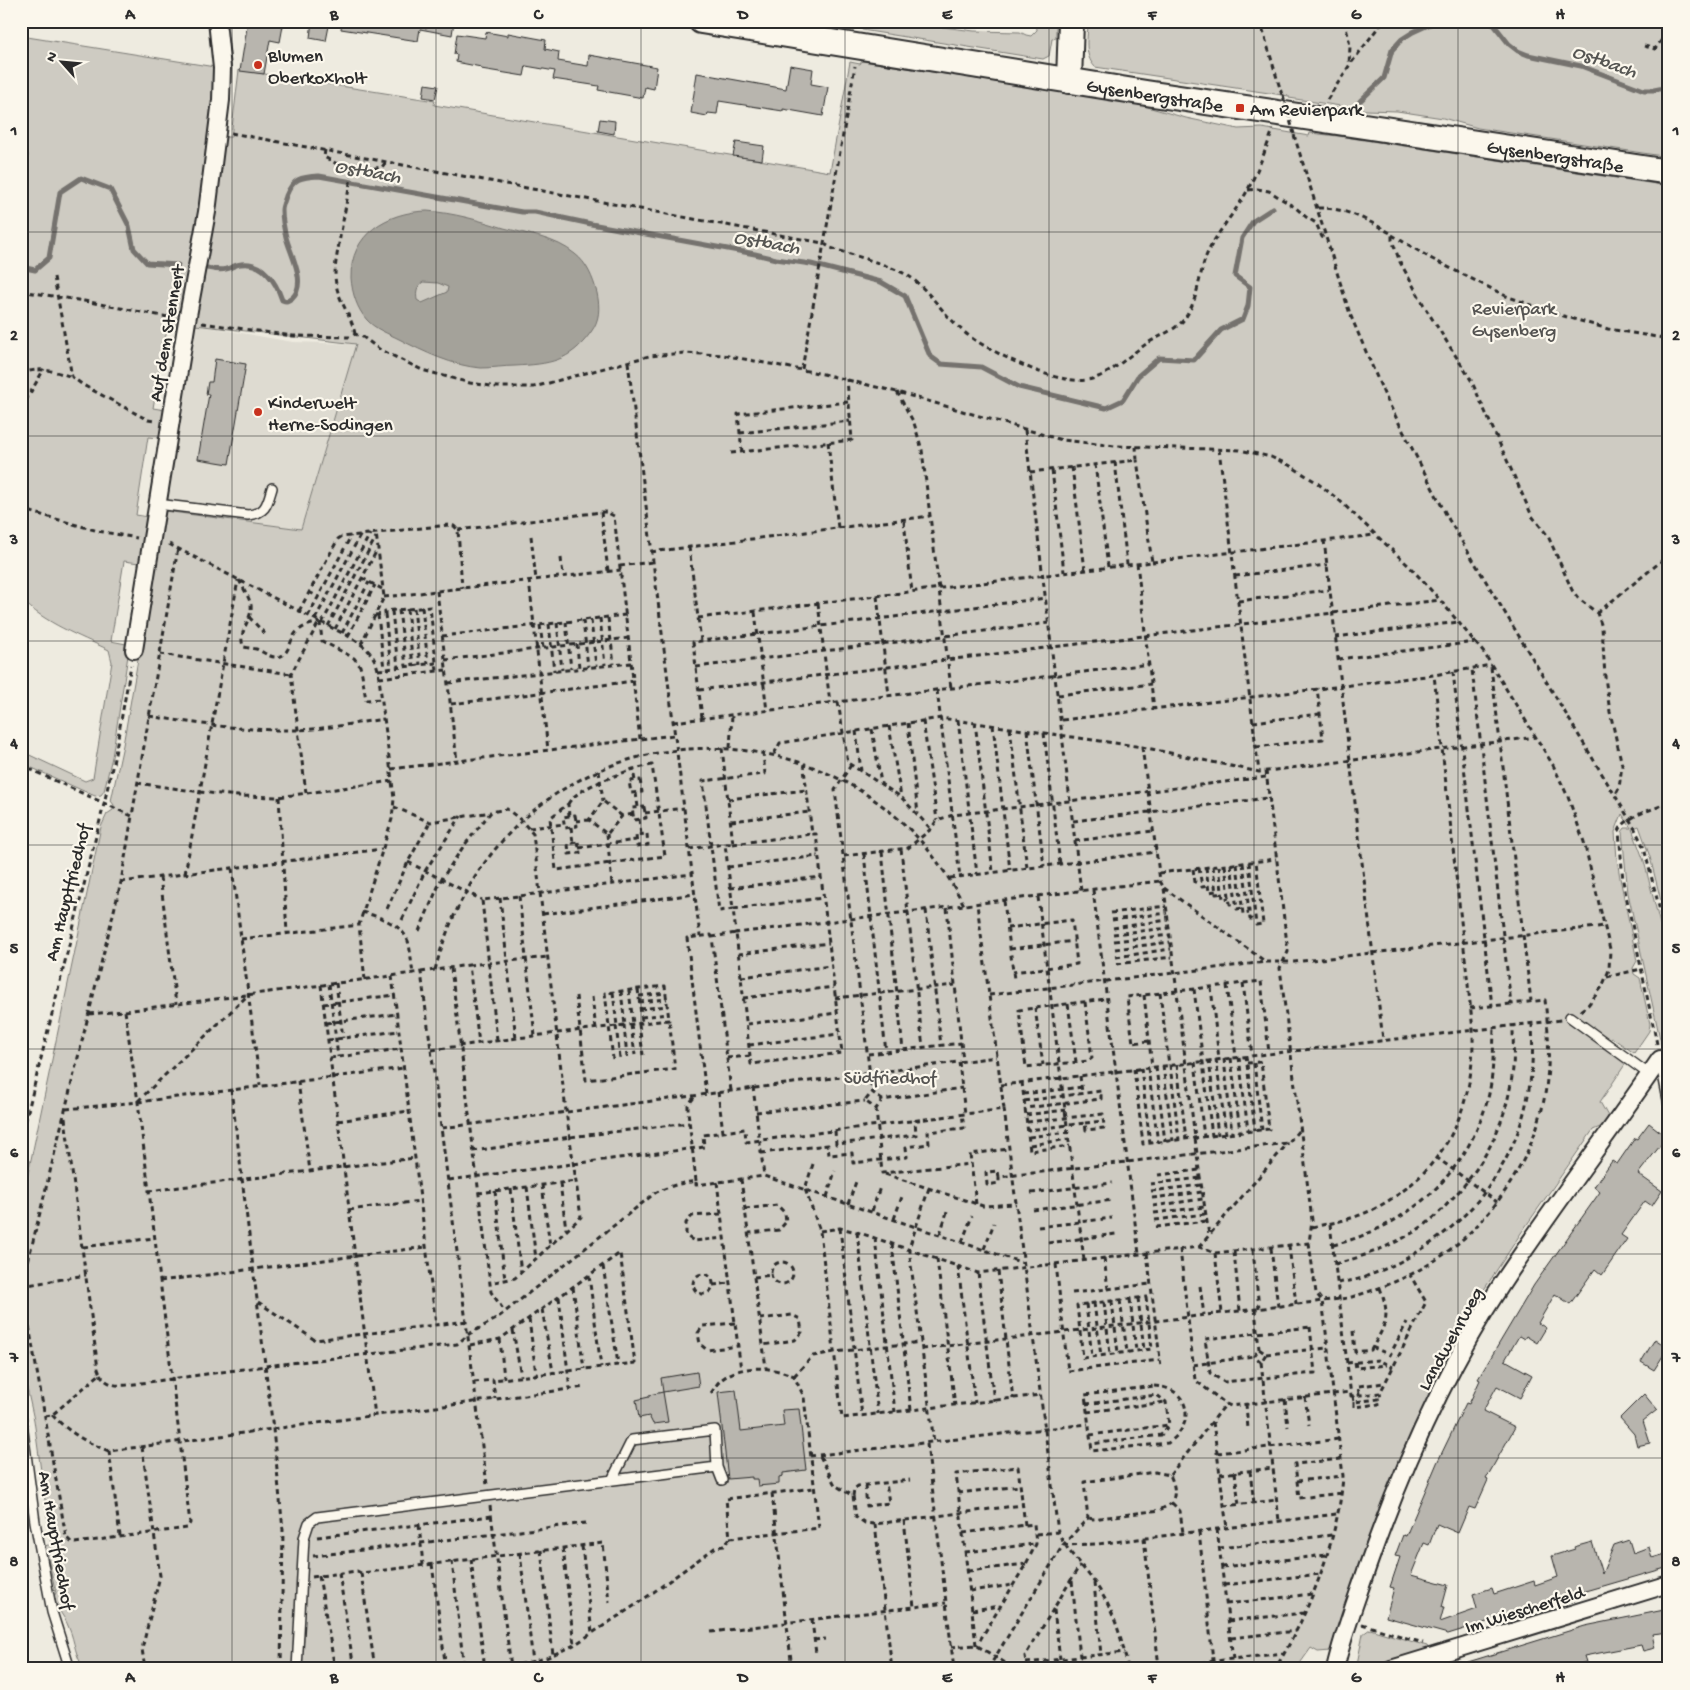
<svg xmlns="http://www.w3.org/2000/svg" width="1690" height="1690" font-family="'Gochi Hand',sans-serif">
  <rect width="100%" height="100%" fill="#eeebe0"/>
  <filter id="ink" filterUnits="userSpaceOnUse"><feTurbulence type="fractalNoise" baseFrequency=".02" numOctaves="2"/><feDisplacementMap in="SourceGraphic" scale="10" xChannelSelector="R" yChannelSelector="G"/><feConvolveMatrix kernelMatrix="1 2 1 2 8 2 1 2 1" color-interpolation-filters="sRGB"/></filter>
  <g filter="url(#ink)">
    <path fill="#dedbd1" d="M195,325L293,342L356,344L301,529L164,511Z"/>
    <path fill="#cecbc2" stroke="#7c7b76" d="M863,21H921L943,27L974,31L1020,32L1026,35L1031,36L1037,30L1036,21H1056V38L1052,39L1049,56L1043,59L862,30Z
      M1088,21H1669V157L1478,128L1443,118L1397,111L1366,110L1289,98V96L1095,67C1083,54 1088,37 1088,21Z
      M21,36L215,67L214,103L201,221L196,224L179,330L167,329L153,408L165,410L160,438L148,437L136,515L148,517L139,563L124,561L111,641L126,644L129,649L112,757L104,791L101,795L95,796L21,763V751L85,781L93,778L112,662L109,650C78,635 46,624 21,599Z
      M862,61L1137,104L1186,118L1238,129L1262,128L1309,136L1310,133L1338,136L1669,186V933L1650,857L1639,826L1632,829L1644,861L1669,960V1080L1628,893L1622,832L1625,828H1631L1622,814L1615,832L1617,859L1620,878L1637,961L1633,968L1634,974L1640,978L1650,1024L1649,1031L1634,1053L1611,1037L1603,1047L1626,1063L1600,1102L1609,1118L1605,1125L1593,1130L1521,1233L1468,1314L1470,1323L1438,1381L1407,1442L1378,1517L1331,1651L1318,1652L1311,1648L1296,1669H85C75,1658 75,1641 69,1628C64,1614 57,1612 54,1596L56,1593L45,1546L51,1544L34,1420L21,1361V1207L101,827L107,814L113,810L114,805L111,801L123,745L164,511L301,529L356,344L195,325L225,137H231L239,70L297,79V81L308,83L309,81L435,101L434,105L830,172L850,62L860,64Z
      M21,1477H26L28,1497H21Z
      M1370,1629L1427,1646L1429,1650L1373,1669H1356L1363,1634Z"/>
    <path fill="#a4a29a" stroke="#74726e" fill-rule="evenodd" d="M427,211C454,213 478,220 504,228C527,234 556,238 575,254C587,263 593,278 597,293C600,307 600,320 591,332C570,362 549,364 515,366C504,366 493,368 481,368C453,366 424,352 399,339C389,334 375,329 367,320C357,309 352,293 351,278C350,234 387,212 427,211ZM423,282L438,283L448,287L447,292L422,303L417,300C416,292 416,287 423,282Z"/>
    <g fill="none" stroke-linecap="round" stroke-linejoin="round">
      <path stroke="#74726e" stroke-width="5" d="M1491,21L1509,44L1518,51L1528,55L1581,66L1644,90H1654L1669,87
        M1360,101L1384,78L1392,50L1402,39L1413,32L1437,21
        M21,145L26,155L21,188
        M21,267L35,270L49,258L60,192L81,178L110,189L129,226L134,249L147,263L178,265
        M207,268C213,269 220,271 226,269C232,268 236,264 241,264C263,261 276,282 282,300C287,302 288,301 292,298C308,283 290,254 286,237C284,229 282,219 282,210C282,206 285,200 286,196C293,178 301,177 319,176L522,212H535L591,224L755,254L776,259L811,264L881,282L905,296L930,356L941,364L981,367L1019,387L1106,408L1123,400L1138,376L1159,358L1194,360L1221,330L1243,319L1248,306L1250,287L1235,276L1242,238L1253,221L1273,208"/>
    </g>
    <path fill="#b8b5ae" stroke="#2b2b2b" d="M248,21H281V26H283L280,42L270,40L264,74L240,71Z
      M312,21H330L326,41L310,38Z
      M342,21H454L452,35L420,29L418,41L341,29Z
      M486,32L508,36V33L546,40L545,49L559,52L558,61L588,66L589,55L657,67L654,89L645,87L643,98L598,90L599,86L553,79L555,71L526,66L524,76L481,69V67L456,62L457,55L454,54L457,34L485,38Z
      M790,65L813,69L811,84L828,87L823,116L783,109V111L719,101L717,114L708,113L707,116L691,113L697,73L786,89Z
      M425,84L438,86L435,99L423,97Z
      M600,119L615,121L614,134L598,131Z
      M736,142L764,146L762,160L733,156Z
      M215,359L246,364L229,464L198,459L209,394H206L208,382H212Z
      M1649,1123L1667,1137L1638,1174L1662,1191L1652,1206L1645,1201L1621,1235L1627,1239L1602,1275L1595,1269L1570,1304L1555,1294L1538,1323L1546,1328L1537,1343L1526,1336L1524,1339L1519,1336L1505,1360L1532,1375L1520,1398L1497,1386L1483,1411L1515,1427L1486,1479L1488,1480L1475,1509L1469,1507L1458,1533L1437,1524L1429,1545L1424,1543L1411,1575L1448,1585L1442,1607H1444L1440,1622L1477,1609L1473,1594L1492,1588L1494,1594L1534,1581L1535,1585L1558,1577L1552,1556L1575,1549L1574,1547L1592,1542L1602,1574L1614,1545L1629,1540L1633,1553L1649,1547L1652,1558L1669,1553V1567L1569,1596L1568,1594L1535,1607L1448,1634L1386,1617L1394,1588L1390,1587L1400,1557L1395,1556L1403,1535L1406,1536L1437,1463L1466,1403L1469,1404L1480,1380L1478,1379L1534,1285L1600,1192L1594,1187L1600,1178L1612,1161L1617,1164L1635,1138L1637,1139Z
      M1655,1339L1668,1348L1654,1370L1641,1362Z
      M697,1372L699,1386L663,1392L661,1378Z
      M736,1390L741,1431L784,1426L782,1410L799,1409L806,1470L783,1473V1476L779,1477V1484L758,1486L757,1479H752V1477L728,1479L718,1392Z
      M663,1392L668,1422L653,1424L649,1416L639,1418L636,1400L649,1397V1395Z
      M1644,1394L1657,1410L1643,1421L1650,1443L1637,1446L1634,1434L1620,1418Z
      M1669,1609V1632L1652,1634L1655,1648L1643,1651L1641,1645L1584,1656L1586,1662L1564,1669H1456L1455,1666L1585,1626Z"/>
    <g fill="none" stroke-linecap="round" stroke-linejoin="round">
      <defs>
        <path id="lane" d="M1666,21L1669,23
          M157,504L248,515C266,513 267,505 272,488
          M1570,1017L1650,1075
          M1660,1059L1669,1105
          M21,1416L35,1522L52,1612L70,1669
          M612,1480L632,1440L715,1430L717,1467L722,1480
          M297,1669L304,1538L309,1523L317,1517L717,1467"/>
        <path id="street" d="M134,650L187,321L207,212L221,100L222,68L217,21
          M1335,1669C1343,1634 1356,1601 1367,1568C1402,1468 1445,1370 1503,1282C1553,1206 1609,1134 1660,1059
          M1391,1669L1669,1584"/>
        <g id="secondary">
          <path id="s1" d="M701,21L1146,93L1669,172"/>
          <path d="M1069,81L1071,21"/>
        </g>
      </defs>
      <use href="#lane" stroke="#2b2b2b" stroke-width="12"/>
      <use href="#street" stroke="#2b2b2b" stroke-width="20"/>
      <use href="#secondary" stroke="#2b2b2b" stroke-width="28"/>
      <path stroke="#2b2b2b" stroke-width="3" stroke-dasharray="5 4" stroke-linecap="butt" d="M1260,21L1282,95
        M1345,21L1350,46L1349,65
        M1644,46L1655,49L1667,33
        M1327,100L1349,66L1383,21
        M231,133L823,243L831,248C852,255 898,267 913,279C936,298 951,326 978,342C1005,358 1067,391 1098,377C1115,370 1127,357 1142,347C1156,336 1178,331 1187,315C1199,296 1199,273 1207,254C1217,232 1234,214 1246,193C1257,173 1265,151 1273,130
        M1294,135L1350,314L1384,394L1449,520L1634,827L1644,848L1669,946
        M325,150L324,157L352,172
        M1248,190L1257,189L1269,191L1296,208L1306,217L1316,223L1322,237L1327,239
        M1318,208C1345,207 1369,221 1392,234V240L1400,262L1426,309L1471,380L1532,516L1548,536L1572,590L1578,598L1597,613L1602,627L1605,677L1610,712L1622,765L1619,788L1615,796
        M1392,235L1432,259L1506,296L1560,315L1608,329L1669,339
        M54,277L72,377L83,385L148,420L155,421
        M21,291L84,301L173,318
        M202,323L293,336L351,337L355,334L363,337L379,349L422,370L470,383L497,387H534L649,356L684,353L723,355L823,374L897,392L1062,440L1115,446L1240,450L1271,457L1289,465L1316,482L1340,501L1410,567L1440,600L1484,653L1553,765L1568,797L1584,842L1610,949L1609,970L1602,987L1588,1005L1580,1011
        M355,334C352,317 339,302 336,284C333,269 338,252 340,237C344,216 348,194 352,172L382,167L386,162
        M628,362L700,936
        M802,369L855,66
        M21,374C39,366 54,371 72,377
        M897,392L914,423L922,450L951,688
        M21,409L44,369
        M1025,430L1081,891
        M740,433L850,421
        M828,442L838,528
        M1219,449L1259,772
        M742,452L738,414L848,402
        M731,453L852,440L847,379
        M1115,462L1127,564
        M1095,464L1108,567
        M1072,467L1085,570
        M1052,470L1064,572
        M1030,472L1137,460L1136,447
        M21,509L98,531L137,538
        M601,512L608,571
        M904,521L912,592
        M458,530L601,512H606L614,516L640,739
        M531,536L536,580
        M1324,540L1383,1040
        M689,547L701,641
        M651,552L930,516
        M561,558L563,576
        M1152,562L1374,535
        M1137,563L1154,709
        M620,566L652,562
        M1235,576L1327,565
        M362,578L382,589
        M239,580C243,588 249,597 251,605C253,619 236,634 244,647C248,648 252,648 256,649C262,651 270,658 277,657C291,656 289,637 298,631C303,626 312,624 319,622
        M529,580L548,750
        M437,591L457,761
        M309,592L319,597
        M877,596L889,695
        M384,597L621,570
        M1238,601L1329,590
        M818,603L830,703
        M422,607L428,664
        M414,608L420,665
        M407,609L413,666
        M399,610L406,666
        M299,611L338,539L341,537L449,525L454,526L458,530L462,588
        M392,611L398,667
        M755,612L767,711
        M1597,613L1669,555
        M385,614L391,668
        M375,615L385,614V611L430,607L437,671
        M378,615L384,669
        M308,616L351,536
        M249,617L267,636
        M600,618L605,665
        M608,618L614,664
        M698,618L1152,562L1137,460
        M315,619L361,534
        M583,620L588,667
        M591,620L596,666
        M320,622L322,641L354,658L360,666L362,674L366,700L382,699
        M566,622L571,669
        M322,623L370,534
        M557,623L562,670
        M549,624L554,671
        M540,625L543,648
        M328,626L376,537
        M335,629L377,550
        M342,633L369,582
        M348,636L375,585
        M442,636L626,615
        M1335,637L1459,622
        M361,644L384,597L376,533
        M577,644L579,668
        M160,654L291,674
        M1338,659L1476,642
        M445,660L629,638
        M696,667L1049,623
        M1491,667L1531,1001
        M378,670L436,663
        M1453,672L1492,1006
        M379,678L446,670
        M448,683L631,663
        M699,690L1440,600
        M937,690L960,877
        M1058,695L1151,684
        M838,702L848,763L901,797L931,829
        M451,704L634,681
        M149,716C198,724 247,731 297,730C326,729 355,723 384,719
        M702,718L693,642L1046,598
        M958,720L977,874
        M1062,720L1434,675L1491,665
        M923,721L937,820
        M673,722L1149,664
        M975,722L993,872
        M1253,722L1320,714
        M908,723L918,814
        M993,725L1010,870
        M889,726L901,797
        M1010,728L1027,868
        M872,729L881,783
        M1027,730L1044,866
        M856,731L861,771
        M1044,733L1060,864
        M1142,747L1159,873L1160,881L1164,888L1199,1170L1209,1235
        M1256,747L1323,739L1317,688
        M722,748L733,844H725L733,909L823,898
        M730,748L732,715
        M763,752L765,774L703,781L719,911L733,909L736,933L1160,881
        M774,754L780,743L941,718L1142,747L1259,772L1536,737
        M21,765L132,816L178,548
        M851,765L835,790L872,1092
        M391,769L674,735
        M599,771L603,801
        M1266,771L1288,952L1280,968L1312,1220L1309,1243L1316,1293L1322,1301L1324,1315L1343,1476C1339,1538 1308,1616 1275,1669
        M640,780L642,792L631,793L629,781Z
        M137,783L200,792L238,796L279,797L392,781L378,670C374,652 363,645 348,636L167,543
        M306,793L291,674L319,622
        M636,793L638,807
        M279,797L287,933
        M728,799L806,790
        M568,804C576,788 616,776 633,769L635,781
        M394,807L430,822L491,812
        M644,807L646,818L634,820L632,808Z
        M645,813L684,808
        M575,815L577,826L565,828L563,817Z
        M569,816L568,804L550,818L556,870L665,856L652,765L633,769
        M622,816L603,801L589,820L607,834L622,816L633,814
        M639,819L641,835
        M576,821L589,820
        M731,821L809,812
        M1073,821L1268,798
        M571,827L573,843
        M529,828L564,824
        M607,834L612,884
        M647,834L648,845L637,846L636,835Z
        M1075,841L1153,831
        M578,842L580,853L569,854L568,844Z
        M733,844L812,834
        M579,848L636,840
        M689,849L725,844
        M901,849L923,1048
        M882,852L903,1050
        M864,854L886,1052
        M844,856L908,848L931,829L937,820L953,815L1266,777
        M408,862L482,900
        M1249,862L1256,925L1263,924L1256,861
        M1243,863L1250,919H1256
        M1231,864L1237,909L1243,908
        M1237,864L1243,914L1249,913
        M1225,865L1230,904L1236,903
        M1213,866L1216,894L1223,893
        M1219,866L1223,899L1229,898
        M728,867L818,856
        M1206,867L1209,892L1216,891
        M232,868L260,1085
        M1199,868L1202,887L1209,886
        M1193,869L1195,882L1202,881
        M1159,873L1276,859
        M185,874L238,580
        M160,877L176,1004
        M950,878L1156,852
        M121,882L382,849
        M730,888L821,877
        M1164,888L1266,962
        M1093,890L1139,1254
        M519,896L535,1036
        M1038,897L1084,1260
        M500,898L516,1039
        M1004,901L1014,979
        M947,908L963,1061
        M387,909L408,862L430,822
        M926,910L941,1046
        M362,912C379,917 401,923 408,941C411,951 411,963 413,973
        M1111,913L1166,906
        M543,914L695,894
        M402,920L425,871L461,816
        M1112,920L1167,913
        M1007,928L1072,920L1077,964L1013,972
        M1113,928L1168,920
        M419,931L441,880L463,847L491,812L507,809L522,821L533,834L566,1111L581,1217L515,1278L489,1283
        M1113,934L1169,928
        M712,937L736,933L750,1056
        M241,939L359,925
        M1114,941L1170,935
        M1010,949L1074,941
        M1115,949L1170,942
        M738,954L829,943
        M1116,957L1171,949
        M1117,964L1172,957
        M469,965L548,957
        M451,968L491,1292L505,1312
        M435,970C479,800 638,710 805,764
        M421,972L469,965L479,1043
        M392,976L436,1325
        M741,977L831,966
        M1607,977L1641,969
        M365,980L359,925L392,819L394,799L392,781
        M336,983L343,1038
        M1243,983L1252,1055
        M329,984L338,1057
        M321,985L375,1416
        M1227,985L1236,1057
        M1211,987L1219,1059
        M638,989L642,1023
        M1194,989L1212,1136
        M629,990L633,1024
        M621,991L625,1025
        M613,992L617,1026
        M1160,993L1169,1065
        M989,995L1266,962H1294L1605,926
        M1144,995L1152,1067
        M576,996L586,1080L675,1069L669,1020
        M639,996L666,993
        M592,997L596,1029
        M743,998L834,987
        M835,998L955,985
        M639,1002L667,999
        M1085,1002L1092,1058L1088,1061L1026,1067L1019,1010L1106,999
        M323,1004L395,995
        M1068,1004L1076,1062
        M1035,1008L1043,1065
        M1470,1008L1511,1004
        M640,1009L668,1006
        M125,1011L138,1102L190,1523L187,1528L75,1543L71,1542L66,1537L22,1286L121,882L132,816
        M89,1014L125,1011L421,972L487,1485
        M641,1017L668,1014
        M326,1023L397,1014
        M639,1024L643,1055
        M747,1024L837,1013
        M624,1025L627,1057
        M631,1025L635,1055
        M616,1026L620,1058
        M328,1040L399,1031
        M497,1040L482,900L519,896L692,874
        M1149,1041L1133,1043L1127,997L1261,981L1269,1053
        M1657,1044L1623,881L1619,831C1625,816 1654,809 1669,803
        M749,1045L839,1034
        M432,1050C511,1038 590,1029 669,1020L665,986L605,993L613,1059
        M868,1054L961,1043
        M1246,1056L1255,1130
        M1239,1057L1248,1131
        M330,1058L401,1049
        M727,1058L750,1056L751,1064L842,1053L816,834H812L804,769L805,764C879,792 928,836 964,905
        M1231,1058L1240,1132
        M1216,1059L1226,1134
        M1224,1059L1232,1133
        M1209,1060L1218,1135
        M959,1062L965,1114
        M1195,1062L1204,1137
        M1254,1063L1262,1130
        M1177,1064L1186,1139
        M1170,1065L1179,1140
        M1163,1066L1173,1141
        M1156,1067L1165,1142
        M1141,1068L1150,1144
        M1148,1068L1158,1143
        M1134,1069L1143,1144L1269,1129L1261,1062L1247,1063
        M1080,1076L1082,1093
        M298,1081L310,1171
        M1022,1082L1030,1151L1070,1146
        M1001,1085L1561,1020
        M753,1087L764,1176
        M231,1089L273,1429L283,1530L281,1669
        M718,1092L723,1132
        M706,1094L687,938L711,935L712,937L731,1091
        M1023,1094L1082,1087
        M882,1100L872,1092L865,1101L876,1109L882,1100L962,1088
        M138,1101L249,994
        M1024,1101L1101,1091V1099L1025,1108
        M66,1109L138,1102L404,1068
        M876,1109L882,1173L971,1164
        M1004,1109L1058,1532C1066,1550 1080,1563 1092,1579C1112,1605 1122,1637 1128,1669
        M756,1112L865,1101
        M1026,1115L1065,1110
        M338,1121L409,1111
        M1027,1122L1103,1114L1104,1128L1086,1130L1085,1123L1028,1130
        M1085,1123L1103,1121
        M442,1128L997,1057
        M835,1131L836,1144L916,1135L915,1120
        M1029,1137L1068,1132
        M21,1139L104,804L115,754L131,665
        M1030,1145L1069,1139
        M473,1151L570,1137L689,1123
        M761,1153L828,1145L829,1155L852,1153L853,1163L907,1157L906,1147L929,1144L928,1132L964,1128L962,1114
        M1436,1157L1497,1202
        M813,1164L805,1189L820,1231L842,1418L1040,1395
        M885,1174L983,1206L1016,1204
        M1158,1175L1199,1170
        M999,1177L998,1171L986,1172L987,1185L999,1183V1177L1288,1143L1300,1129
        M741,1179L766,1368
        M449,1180L704,1147L703,1135L745,1129L746,1142L1004,1109L977,904
        M696,1181L688,1111V1105L696,1095
        M717,1182L741,1370
        M560,1183L566,1229
        M1150,1184L1200,1178
        M542,1185L550,1246
        M527,1187L536,1259
        M929,1188L910,1245V1257L934,1443
        M511,1189L521,1273
        M148,1191L415,1158
        M495,1191L505,1280
        M1151,1191L1201,1185
        M478,1193L576,1181
        M1031,1193L1112,1183
        M827,1197L835,1171
        M1152,1198L1202,1192
        M848,1204L857,1179
        M976,1204L970,1154L1009,1149
        M1153,1206L1203,1199
        M745,1209L777,1205L785,1213L786,1222L779,1230L749,1233
        M349,1210L420,1201
        M1033,1210L1113,1200
        M872,1211L880,1187
        M1154,1213L1204,1207
        M721,1214L692,1216L686,1223V1236L694,1241L724,1238
        M894,1219L903,1194
        M1155,1220L1205,1214
        M1330,1224L1351,1396L1380,1393L1426,1302L1410,1275
        M1038,1227L1112,1218
        M1156,1227L1206,1221
        M1312,1227C1333,1223 1354,1219 1374,1209C1445,1172 1475,1109 1473,1030L1434,675
        M840,1228L862,1416
        M820,1231L840,1228L857,1232L978,1273L1199,1247L1215,1253L1309,1243
        M857,1232L878,1414
        M940,1234L948,1209
        M875,1238L895,1412
        M962,1242L972,1216
        M1048,1243L1116,1234
        M892,1244L911,1410
        M1333,1245C1405,1227 1462,1179 1485,1108C1494,1082 1493,1055 1494,1028
        M1289,1246L1296,1304
        M83,1247L154,1238
        M1199,1247L1288,1143
        M1271,1248L1278,1307
        M984,1249L994,1223
        M1180,1249L1195,1380L1226,1404L1231,1406L1350,1392
        M1253,1250L1259,1308
        M1234,1252L1240,1311
        M1147,1253L1161,1367
        M1215,1253L1222,1313
        M1104,1258L1108,1289
        M937,1259L955,1406
        M771 1273a11 11 0 1 1 22 0a11 11 0 1 1-22 0Z
        M1056,1264L1068,1371L1160,1360
        M1335,1264C1367,1256 1399,1243 1426,1224C1435,1217 1443,1209 1451,1200C1486,1163 1508,1120 1513,1068C1514,1055 1513,1040 1513,1026
        M603,1266L618,1364
        M958,1266L975,1403
        M998,1271L1013,1399
        M978,1273L994,1401
        M693 1284a10 10 0 1 1 20 0a10 10 0 1 1-20 0Z
        M589,1276L601,1367
        M754,1277L772,1275
        M160,1281L426,1247
        M1338,1283C1348,1281 1358,1280 1367,1276C1451,1246 1515,1178 1529,1089C1533,1067 1533,1046 1532,1024
        M713,1285L730,1283
        M22,1286L86,1275
        M1200,1286L1204,1315
        M573,1287L584,1369
        M1072,1293L1151,1284
        M559,1297L570,1389
        M1146,1297L1152,1349L1083,1358L1077,1305Z
        M1138,1298L1144,1350
        M1130,1299L1136,1351
        M1120,1300L1127,1352
        M1112,1301L1118,1353
        M258,1302L315,1340L467,1321
        M1104,1302L1110,1354
        M1094,1303L1101,1356
        M1086,1304L1092,1357
        M542,1309L553,1372
        M1255,1309L1259,1349
        M529,1319L536,1374
        M760,1319L792,1315L800,1319L802,1332L795,1340L763,1345
        M735,1323L703,1326L698,1333L700,1344L707,1350L738,1346
        M1310,1327L1315,1373L1224,1382L1210,1373L1205,1339Z
        M513,1330L521,1376
        M1353,1331L1355,1352L1371,1350C1386,1324 1391,1317 1380,1288
        M500,1339L504,1378
        M470,1345L500,1339L620,1253L635,1363L493,1380
        M1372,1347L1390,1355L1407,1322
        M922,1349L1348,1298C1377,1290 1405,1279 1431,1263C1493,1224 1540,1153 1547,1079C1550,1052 1548,1026 1545,1000L1511,1004L1472,669
        M1266,1354L1328,1348
        M1261,1362L1254,1356L1259,1349L1266,1354L1261,1362L1279,1521
        M1355,1362L1356,1368L1387,1365
        M1347,1363L1378,1360L1393,1367
        M1193,1365L1254,1356
        M100,1374C107,1385 115,1386 127,1385L265,1366L457,1344L469,1334L496,1319L655,1193C669,1186 681,1183 696,1181V1185L764,1176L1023,1263
        M794,1376L813,1356L835,1352L921,1342
        M474,1382L493,1380L495,1399
        M1154,1386C1190,1387 1197,1424 1168,1443L1092,1451L1085,1395Z
        M711,1393C714,1389 717,1383 721,1380C741,1363 773,1367 794,1376L804,1397L819,1528L730,1538L726,1499L814,1488
        M1359,1394L1358,1386L1385,1383
        M1353,1396L1354,1402L1378,1399H1381L1380,1393
        M1305,1397L1309,1425
        M1285,1399L1288,1427
        M1354,1402V1407L1379,1404L1378,1399
        M1086,1404L1157,1395L1166,1402L1169,1425L1161,1435L1091,1444
        M1246,1404L1248,1429
        M1087,1412L1166,1402
        M52,1415C70,1433 85,1442 109,1451L585,1387
        M45,1416L52,1415L100,1374L98,1369L65,1118
        M1213,1422L1227,1528
        M1090,1435L1169,1425
        M927,1444L954,1669
        M142,1447L160,1576L142,1649L144,1662L149,1669
        M109,1451L120,1536
        M1217,1453L1339,1439
        M810,1456L1088,1424
        M820,1456L835,1485L853,1496L856,1517L865,1523L875,1524L1022,1505
        M1341,1459L1295,1464L1299,1498L1342,1493
        M1250,1471L1254,1503
        M1235,1472L1239,1505
        M1220,1474L1273,1468
        M1170,1475L1226,1404
        M1297,1481L1343,1476
        M865,1486L867,1506L889,1503L886,1483
        M772,1493L792,1669
        M958,1493L1020,1486
        M853,1496L854,1489L858,1486L910,1480
        M1172,1503L1180,1511L1183,1533
        M490,1506L511,1667
        M1224,1506L1277,1500
        M904,1520L914,1607
        M875,1524L892,1669
        M419,1525L423,1565
        M1217,1529L1233,1659
        M1199,1532L1214,1669
        M963,1533L1034,1524L1036,1544L1026,1564L977,1645
        M1036,1534L1057,1532
        M317,1537L492,1516
        M1144,1538L1159,1667
        M1063,1545L1098,1544L1337,1514
        M582,1546L592,1633
        M563,1548L574,1645
        M1219,1548L1332,1535
        M541,1550L553,1655
        M965,1552L1035,1544
        M520,1553L533,1662
        M313,1556L586,1523
        M471,1559L485,1669
        M452,1561L464,1669
        M432,1564L446,1669
        M1222,1567L1326,1555
        M968,1571L1026,1564
        M339,1573L354,1669
        M361,1573L375,1669
        M319,1576L335,1669
        M312,1577L357,1571L361,1573L603,1543L609,1602
        M1072,1581L1080,1657
        M1094,1583L1101,1655
        M1224,1585L1320,1574
        M970,1591L1013,1585
        M1226,1604L1312,1594
        M972,1610L1000,1606
        M1054,1610L1060,1659
        M812,1620L816,1654
        M1228,1621L1304,1613
        M1362,1624L1423,1643
        M711,1632L946,1603
        M1231,1638L1296,1631
        M814,1640L826,1639
        M976,1645L956,1474L1018,1467L1025,1525
        M951,1647L976,1645L1007,1664L1011,1669
        M1026,1663L1125,1652
        M502,1669L546,1658L574,1645L637,1604L716,1547L724,1546L730,1538
        M988,1669L1063,1545L1088,1518L1084,1482L1155,1472L1170,1475C1175,1486 1176,1492 1172,1503L1160,1510L1093,1519L1088,1518
        M1027,1669L1025,1656L1080,1565
        M1147,1669L1284,1653"/>
      <use href="#lane" stroke="#fbf7ec" stroke-width="9"/>
      <use href="#street" stroke="#fbf7ec" stroke-width="16"/>
      <use href="#secondary" stroke="#fbf7ec" stroke-width="24"/>
      <path stroke="#2b2b2b" stroke-width="3" stroke-dasharray="5 4" stroke-linecap="butt" d="M1283,95L1294,134"/>
    </g>
  </g>
  <path fill="none" stroke="#2b2b2b" stroke-width="1" stroke-opacity="0.55" d="M232,21V1669M436,21V1669M641,21V1669M845,21V1669M1049,21V1669M1254,21V1669M1458,21V1669M21,232H1669M21,436H1669M21,641H1669M21,845H1669M21,1049H1669M21,1254H1669M21,1458H1669"/>
  <g fill="#c8321e" stroke="#fbf7ec" stroke-width="2">
    <circle cx="258" cy="65" r="5"/>
    <rect x="1235" y="103" width="10" height="10" rx="2.5"/>
    <circle cx="258" cy="412" r="5"/>
  </g>
  <g text-anchor="middle" stroke-width="4.5" stroke-linejoin="round" paint-order="stroke">
    <g font-size="19" fill="#2b2b2b" stroke="#fbf7ec" text-anchor="start">
      <text x="268" y="61">Blumen<tspan x="268" dy="22">Oberkoxholt</tspan></text>
      <text x="1250" y="115">Am Revierpark</text>
      <text x="268" y="408">Kinderwelt<tspan x="268" dy="22">Herne-Sodingen</tspan></text>
    </g>
    <g font-size="19" fill="#2b2b2b" stroke="#fbf7ec">
      <text dy="7" stroke="none"><textPath href="#s1" startOffset="460">Gysenbergstraße</textPath></text>
      <text dy="7" stroke="none"><textPath href="#s1" startOffset="865">Gysenbergstraße</textPath></text>
      <text transform="translate(165 333) rotate(-80)" y="7">Auf dem Stennert</text>
      <text transform="translate(66 892) rotate(-76)" y="7">Am Hauptfriedhof</text>
      <text transform="translate(1449 1338) rotate(-61)" y="7">Landwehrweg</text>
      <text transform="translate(58 1540) rotate(80)" y="7">Am Hauptfriedhof</text>
      <text transform="translate(1524 1608) rotate(-17)" y="7">Im Wiescherfeld</text>
    </g>
    <g font-size="19" fill="#545351" stroke="#fbf7ec">
      <text x="1514" y="314">Revierpark<tspan x="1514" dy="22">Gysenberg</tspan></text>
      <text x="890" y="1083">Südfriedhof</text>
    </g>
    <g font-size="20" font-style="italic" fill="#555552" stroke="#fbf7ec">
      <text transform="translate(1605 60) rotate(19)" y="7">Ostbach</text>
      <text transform="translate(368 170) rotate(10)" y="7">Ostbach</text>
      <text transform="translate(767 241) rotate(10)" y="7">Ostbach</text>
    </g>
  </g>
  <rect width="1690" height="1690" fill="none" stroke="#fbf7ec" stroke-width="55"/>
  <g transform="translate(62 62) rotate(297)" stroke="#fbf7ec" stroke-width="4" paint-order="stroke">
  <path d="M0-4L9 19L0 12L-9 19Z" fill="#2b2b2b"/>
  <text y="-8" font-size="14" font-weight="bold" text-anchor="middle" fill="#2b2b2b">N</text>
  </g>
  <rect x="28" y="28" width="1634" height="1634" fill="none" stroke="#2b2b2b" stroke-width="2"/>
  <g font-size="16" text-anchor="middle" font-weight="bold" fill="#2b2b2b">
    <text x="130" y="19">A</text>
    <text x="334" y="19">B</text>
    <text x="538" y="19">C</text>
    <text x="743" y="19">D</text>
    <text x="947" y="19">E</text>
    <text x="1152" y="19">F</text>
    <text x="1356" y="19">G</text>
    <text x="1560" y="19">H</text>
    <text x="14" y="135">1</text>
    <text x="1676" y="135">1</text>
    <text x="14" y="340">2</text>
    <text x="1676" y="340">2</text>
    <text x="14" y="544">3</text>
    <text x="1676" y="544">3</text>
    <text x="14" y="748">4</text>
    <text x="1676" y="748">4</text>
    <text x="14" y="953">5</text>
    <text x="1676" y="953">5</text>
    <text x="14" y="1157">6</text>
    <text x="1676" y="1157">6</text>
    <text x="14" y="1362">7</text>
    <text x="1676" y="1362">7</text>
    <text x="14" y="1566">8</text>
    <text x="1676" y="1566">8</text>
    <text x="130" y="1682">A</text>
    <text x="334" y="1682">B</text>
    <text x="538" y="1682">C</text>
    <text x="743" y="1682">D</text>
    <text x="947" y="1682">E</text>
    <text x="1152" y="1682">F</text>
    <text x="1356" y="1682">G</text>
    <text x="1560" y="1682">H</text>
  </g>
</svg>
